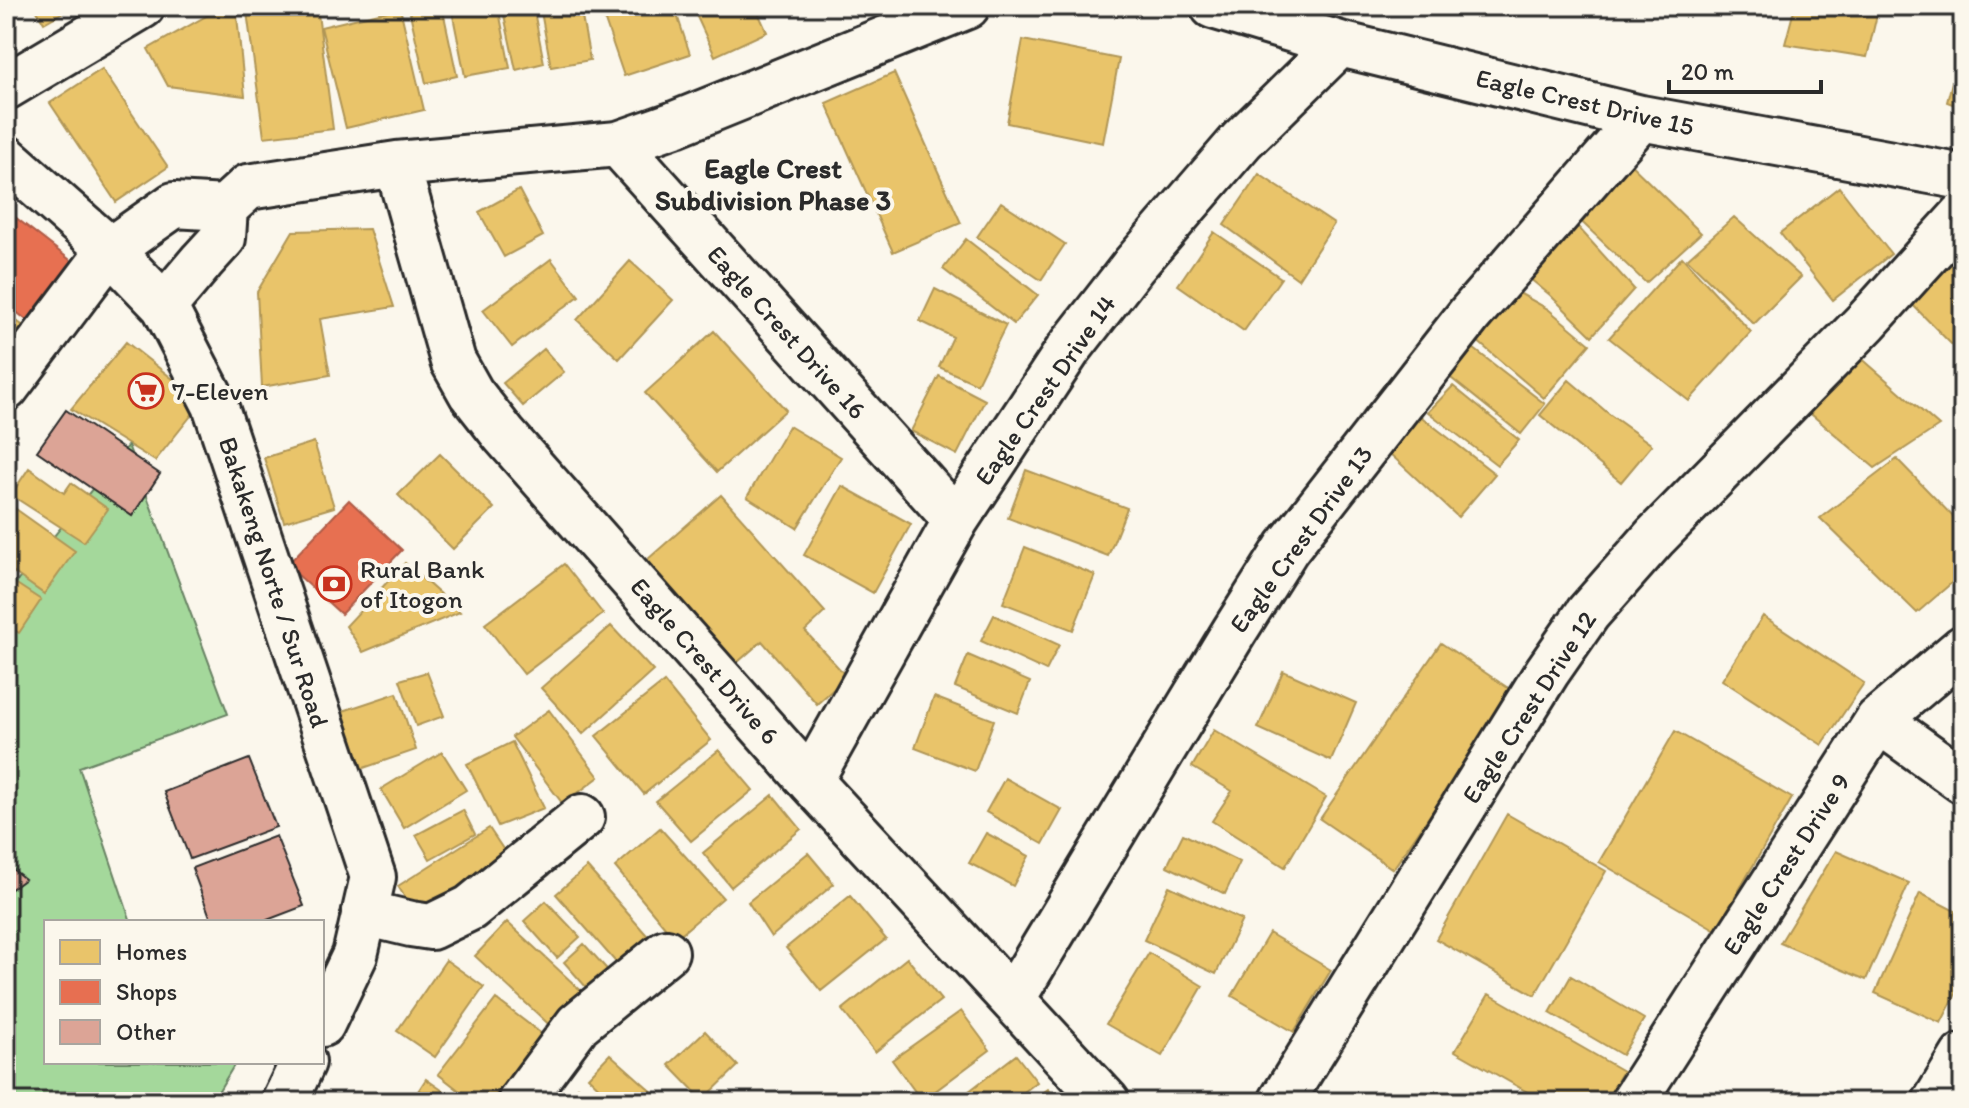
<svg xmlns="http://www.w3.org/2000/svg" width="1969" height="1108" font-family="Itim,sans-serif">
  <rect width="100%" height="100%" fill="#fbf7ec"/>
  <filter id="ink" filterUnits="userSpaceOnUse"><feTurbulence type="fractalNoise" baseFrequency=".0125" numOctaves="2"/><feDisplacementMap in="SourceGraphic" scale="16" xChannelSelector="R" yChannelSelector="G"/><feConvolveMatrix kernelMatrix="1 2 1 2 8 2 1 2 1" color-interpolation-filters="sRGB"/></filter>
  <g filter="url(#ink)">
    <path fill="#a4d89b" stroke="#688263" stroke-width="2" d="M128,445L228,714L79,767L131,922H46V1062H236L212,1102H6V595Z"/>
    <path fill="#e9c46a" stroke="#b09657" stroke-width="2" d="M34,6H74L44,23Z
      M224,6H236L245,96L168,86L148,49Z
      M289,6H317L333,129L264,137L247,12Z
      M423,6H442L457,76L426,83L409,9Z
      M451,6H498L510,68L465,76Z
      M502,6H533L544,63L516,70Z
      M540,6H580L590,60L551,67Z
      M600,6H674L690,54L624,76Z
      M692,6H755L767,32L715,56Z
      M1795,6H1879L1867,57L1785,44Z
      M400,8L424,110L346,128L321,27Z
      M1963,39V108L1947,102Z
      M1023,40L1119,59L1103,143L1007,123Z
      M102,69L168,167L116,202L50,103Z
      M894,73L961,223L893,252L826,103Z
      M1617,151L1701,233L1646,283L1569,210Z
      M1259,174L1334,224L1298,279L1224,225Z
      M1839,187L1891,254L1833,300L1780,233Z
      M519,190L543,236L504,257L479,212Z
      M1001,202L1065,244L1041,280L977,237Z
      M1569,217L1634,289L1592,336L1550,295L1519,270Z
      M1734,217L1801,277L1754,324L1687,259Z
      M369,229L394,307L320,319L330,375L262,387L257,292L293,231Z
      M1214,232L1281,278L1244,331L1178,285Z
      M966,239L1038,295L1014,324L943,269Z
      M1963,243V356L1900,292Z
      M1682,257L1751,332L1689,401L1609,338Z
      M551,259L579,296L512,347L483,310Z
      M630,261L673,300L619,359L577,320Z
      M1510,288L1548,309L1590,344L1544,398L1469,334Z
      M935,289L1006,325L977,384L939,367L953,337L920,321Z
      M6,313L34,334L6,370Z
      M714,331L786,410L717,472L645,393Z
      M126,342L202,402L155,461L71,409Z
      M1469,345L1545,404L1521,434L1446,374Z
      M544,349L564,372L523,406L503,383Z
      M1851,349L1939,426L1875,468L1805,409Z
      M939,376L985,400L957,455L911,431Z
      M1569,380L1609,414L1652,445L1621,482L1540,415Z
      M1453,386L1519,440L1497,465L1428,412Z
      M1419,415L1495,474L1458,517L1389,453Z
      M789,426L841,457L797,528L747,497Z
      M314,442L334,507L284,522L264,458Z
      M440,454L494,508L453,549L398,495Z
      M1897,459L1963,527V573L1917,613L1820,518Z
      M29,468L64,493L71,483L108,509L84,542L11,495Z
      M1026,470L1127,508L1108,556L1008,518Z
      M842,486L911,524L873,593L804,555Z
      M721,495L825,612L805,631L847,677L817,704L762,641L731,668L640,566Z
      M6,502L75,551L44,594L6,567Z
      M1025,547L1095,575L1073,630L1003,603Z
      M405,563L460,612L363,652L346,626Z
      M564,564L603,614L524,674L485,624Z
      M6,577L41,600L19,633L6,625Z
      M994,615L1059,645L1046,671L981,641Z
      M1763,616L1864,683L1822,745L1722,680Z
      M611,626L653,671L583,734L541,688Z
      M1441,643L1514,692L1393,869L1320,819Z
      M968,655L1030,682L1018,713L955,687Z
      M1283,671L1356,703L1331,761L1258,728Z
      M427,672L444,716L416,726L400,680Z
      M664,682L711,740L644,794L596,736Z
      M397,693L416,750L352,772L334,714Z
      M934,697L994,720L975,771L915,748Z
      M549,710L599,777L563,804L512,737Z
      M1214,730L1326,797L1285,867L1212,821L1232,791L1192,767Z
      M1675,731L1792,798L1716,930L1599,862Z
      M512,742L544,808L498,826L467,764Z
      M719,750L753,790L691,841L656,801Z
      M442,752L466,790L404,828L381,789Z
      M1005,778L1062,810L1043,844L986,812Z
      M773,795L801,829L731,887L703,853Z
      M463,810L475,834L430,859L416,835Z
      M1507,814L1606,871L1535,995L1436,939Z
      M489,828L509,858L417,917L398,886Z
      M660,828L723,898L675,939L615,867Z
      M986,833L1029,856L1013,886L969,863Z
      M1183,834L1240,862L1225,894L1167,866Z
      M1836,851L1909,883L1866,980L1780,943Z
      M808,853L834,884L771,937L748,902Z
      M587,867L652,941L621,968L556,894Z
      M1169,886L1242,920L1216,974L1144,940Z
      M1920,893L1963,915V980L1941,1023L1875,993Z
      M850,896L886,939L821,991L786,948Z
      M546,901L580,937L557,958L524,921Z
      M507,922L588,997L556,1031L475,956Z
      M1269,933L1331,970L1294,1032L1232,996Z
      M584,944L614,977L594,996L564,962Z
      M1149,953L1203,986L1162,1056L1106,1024Z
      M907,958L941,1000L875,1052L842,1010Z
      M446,960L484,987L435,1057L397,1031Z
      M1571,976L1644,1019L1622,1055L1550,1013Z
      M1489,994L1623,1071L1605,1102H1545L1455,1051Z
      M496,999L543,1035L490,1102H474L438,1074Z
      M961,1011L990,1050L922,1101L892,1060Z
      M705,1031L738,1066L703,1100L669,1065Z
      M610,1054L656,1095L649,1102H614L588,1077Z
      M1016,1055L1037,1082L1011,1102H955Z
      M426,1079L459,1102H411Z
      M578,1087L595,1102H564Z
      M1048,1089L1059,1102H1030Z"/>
    <path fill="#e76f51" stroke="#af5b46" stroke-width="2" d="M6,210L83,270L37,328L6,304Z
      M349,500L402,550L341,614L287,565Z"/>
    <path fill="#dca496" stroke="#2b2b2b" stroke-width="2" d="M66,410L160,474L132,516L37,451Z
      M249,759L276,827L190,859L164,792Z
      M276,836L304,906L262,922H212L192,868Z
      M6,864L25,879L6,893Z"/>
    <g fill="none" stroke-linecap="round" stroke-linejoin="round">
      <defs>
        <path id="street" d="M1213,6L1340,44L1641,118L1963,177
          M618,144L956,520
          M397,164L453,361L471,393L504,435L810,781L1107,1102
          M164,306L202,261L223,238L225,208L248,187L397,164L618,144L675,124L967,6
          M6,388L110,250L174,205L225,208
          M1878,720L1963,781
          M810,781L956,520L1068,350L1134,265L1242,140L1340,44
          M365,913L411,924L431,927L470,908L582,817
          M1013,998L1234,632L1287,548L1470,314L1641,118
          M520,1102L578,1024L666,952
          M1281,1102L1547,672L1588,613L1655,537L1867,321L1963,215
          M1633,1102L1878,720L1963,648
          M1935,1102L1963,1056"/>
        <path id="secondary" d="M6,87L142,6
          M6,158L110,250L164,306L215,405L373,877L355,955L322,1024
          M284,1102L303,1062"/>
      </defs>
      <use href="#street" stroke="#2b2b2b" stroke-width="50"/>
      <use href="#secondary" stroke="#2b2b2b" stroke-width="50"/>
      <use href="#street" stroke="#fbf7ec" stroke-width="44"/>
      <use href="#secondary" stroke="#fbf7ec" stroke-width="44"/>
    </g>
  </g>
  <defs>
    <symbol id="supermarket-ring" viewBox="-11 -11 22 22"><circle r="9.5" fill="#fbf7ec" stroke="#c8321e" stroke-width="1.5"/><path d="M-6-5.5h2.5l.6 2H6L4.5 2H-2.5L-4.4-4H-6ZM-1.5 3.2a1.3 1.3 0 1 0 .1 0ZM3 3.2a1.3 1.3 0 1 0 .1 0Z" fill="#c8321e"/></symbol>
    <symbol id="bank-ring" viewBox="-11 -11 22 22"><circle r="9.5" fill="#fbf7ec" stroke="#c8321e" stroke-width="1.5"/><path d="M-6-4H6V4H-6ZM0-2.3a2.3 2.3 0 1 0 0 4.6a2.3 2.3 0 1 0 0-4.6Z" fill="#c8321e"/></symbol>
  </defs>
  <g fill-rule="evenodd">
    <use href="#supermarket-ring" x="126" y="371" width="40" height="40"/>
    <use href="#bank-ring" x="314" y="564" width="40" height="40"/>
  </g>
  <g text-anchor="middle" stroke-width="8" stroke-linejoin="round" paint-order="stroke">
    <g font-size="26" fill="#2b2b2b" stroke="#fbf7ec">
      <text transform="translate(1585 102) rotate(13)" y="9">Eagle Crest Drive 15</text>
      <text transform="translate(787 332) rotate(48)" y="9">Eagle Crest Drive 16</text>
      <text transform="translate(1045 390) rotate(-55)" y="9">Eagle Crest Drive 14</text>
      <text transform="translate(1301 539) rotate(-54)" y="9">Eagle Crest Drive 13</text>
      <text transform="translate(274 582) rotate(72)" y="9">Bakakeng Norte / Sur Road</text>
      <text transform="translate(705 661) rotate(49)" y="9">Eagle Crest Drive 6</text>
      <text transform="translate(1529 707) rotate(-57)" y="9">Eagle Crest Drive 12</text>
      <text transform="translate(1786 864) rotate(-57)" y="9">Eagle Crest Drive 9</text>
    </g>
    <g font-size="26" fill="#2b2b2b" stroke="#fbf7ec" text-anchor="start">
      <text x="172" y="400">7-Eleven</text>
      <text x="360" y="578">Rural Bank<tspan x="360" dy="30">of Itogon</tspan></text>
    </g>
    <g font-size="28" font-weight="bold" fill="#2b2b2b" stroke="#fbf7ec">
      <text x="773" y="178">Eagle Crest<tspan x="773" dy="32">Subdivision Phase 3</tspan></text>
    </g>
  </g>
  <rect width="1969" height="1108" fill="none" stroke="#fbf7ec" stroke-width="32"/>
  <rect x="16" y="16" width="1937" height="1076" fill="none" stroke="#2b2b2b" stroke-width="3" filter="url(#ink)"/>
  <rect x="44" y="920" width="280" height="144" fill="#fbf7ec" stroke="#a8a59f" stroke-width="2"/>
  <rect x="60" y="940" width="40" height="24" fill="#e9c46a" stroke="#a8a59f" stroke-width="2"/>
  <text x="116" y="960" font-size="24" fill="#2b2b2b">Homes</text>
  <rect x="60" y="980" width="40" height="24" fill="#e76f51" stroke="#a8a59f" stroke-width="2"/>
  <text x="116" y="1000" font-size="24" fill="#2b2b2b">Shops</text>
  <rect x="60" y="1020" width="40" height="24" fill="#dca496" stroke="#a8a59f" stroke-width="2"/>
  <text x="116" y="1040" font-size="24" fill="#2b2b2b">Other</text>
  <path d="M1669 80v12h152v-12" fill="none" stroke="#2b2b2b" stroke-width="4"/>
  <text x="1681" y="80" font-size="24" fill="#2b2b2b" stroke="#fbf7ec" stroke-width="6" paint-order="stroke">20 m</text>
</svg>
